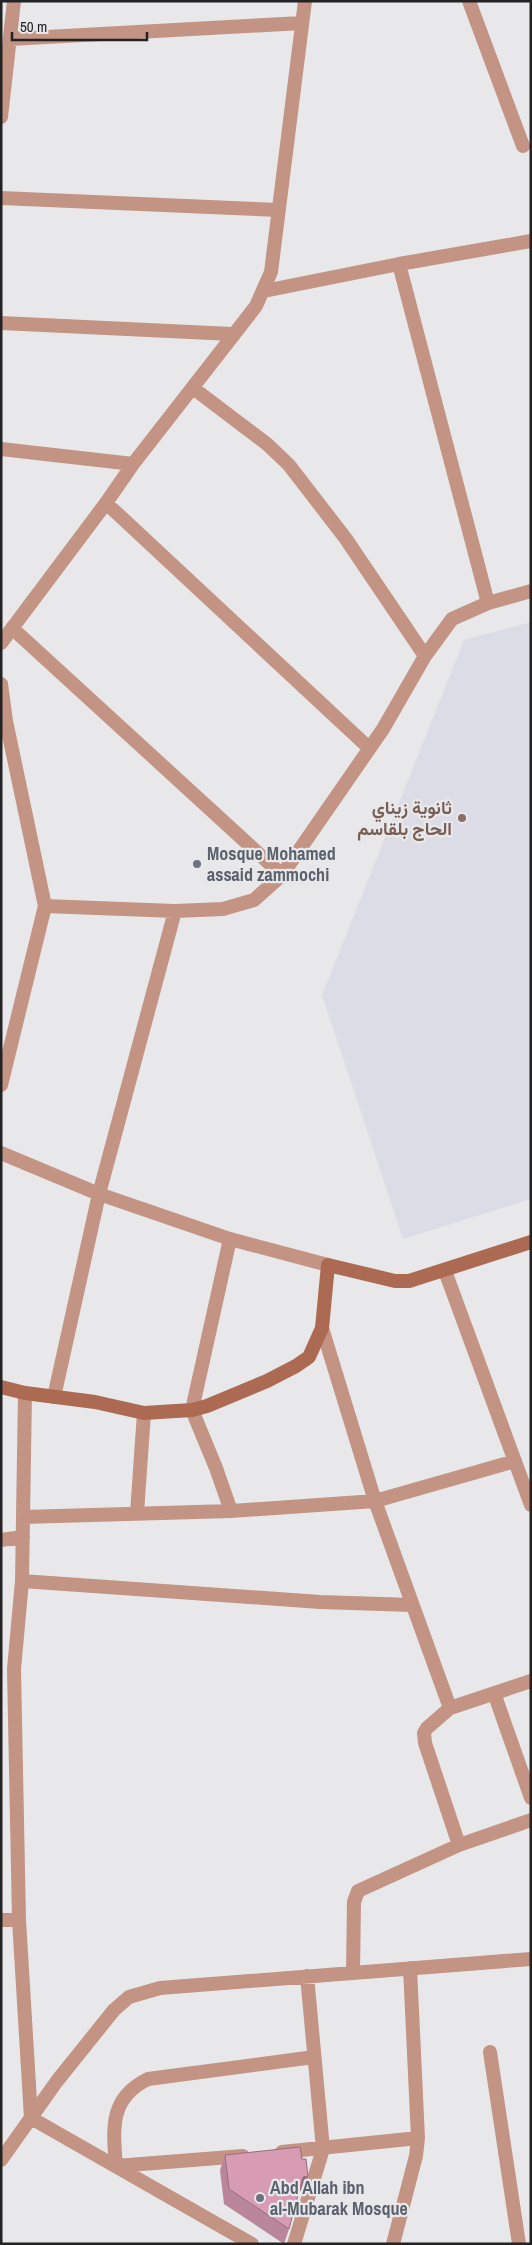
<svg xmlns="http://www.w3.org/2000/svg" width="532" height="2245" font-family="'Archivo Narrow',Vazirmatn,sans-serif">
  <rect width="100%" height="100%" fill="#e8e8eb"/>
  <path fill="#dcdce6" d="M531,622V1199L403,1239L322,995L464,640Z"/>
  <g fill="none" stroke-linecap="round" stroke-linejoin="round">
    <path stroke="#c39484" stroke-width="14" d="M469,1L523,146
      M10,39L302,23
      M1,117L14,1
      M1,198L279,210
      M399,264L488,603
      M264,291L399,264L531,241
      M1,323L232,334
      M193,388L267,444L289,465L346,539L425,656
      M1,449L133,464
      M106,503L369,748
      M12,628L282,875
      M1,643L106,503L133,464L256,306L271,272L305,1
      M1,684L6,721L3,729
      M6,721L45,906L175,911L223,909L254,900L282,875L383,729L425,656L452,619L488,603L531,591
      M1,1085L45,906
      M230,1239L192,1410L216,1468L231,1511L375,1501L515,1461
      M445,1271L531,1505
      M322,1328L375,1501L450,1708
      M25,1393L22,1581L14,1669L19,1920L31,2118L252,2244
      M54,1397L99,1194L175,911
      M137,1513L144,1413
      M23,1517L231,1511
      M1,1540L23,1537
      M22,1581L320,1602L412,1605
      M494,1693L531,1798
      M459,1845L425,1743L424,1733L427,1728L450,1708L531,1681
      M1,1920H19
      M353,1973L354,1902L358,1891L459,1845L531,1820
      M490,2052L519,2244
      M282,2152L418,2138
      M243,2156L116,2166C113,2129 109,2098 148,2079L314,2057
      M1,2160L57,2081L114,2010L129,1997L160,1988L531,1959
      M294,2244L323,2149L307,1976
      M393,2244L416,2156L418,2138L410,1968"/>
    <path stroke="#c39484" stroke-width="14" d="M1,1153L99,1194L230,1239L328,1265"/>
    <path stroke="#ad6a53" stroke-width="14" d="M1,1387L25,1393L95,1402L144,1413L192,1410L207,1406L267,1381L296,1366L309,1357L322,1328L328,1265L395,1281H409L531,1242"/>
  </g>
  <path fill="#b9869a" d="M225,2155L303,2191H299L289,2229L284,2244L224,2204L220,2170Z"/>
  <path fill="#966d7d" d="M308,2176L303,2191H298L303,2177Z"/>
  <path fill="#d79cb3" stroke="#966d7d" d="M300,2147L302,2159H306L308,2176L303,2177L289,2229L229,2189L225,2155Z"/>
  <circle fill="#8d6e63" stroke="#e8e8eb" stroke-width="2" cx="462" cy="818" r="5"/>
  <g fill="#6b7280" stroke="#e8e8eb" stroke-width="2">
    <circle cx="197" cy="864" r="5"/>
    <circle cx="260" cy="2198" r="5"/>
  </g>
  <g text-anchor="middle" stroke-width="4.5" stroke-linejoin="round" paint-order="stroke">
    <g font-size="18" font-weight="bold" fill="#785e54" stroke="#e8e8eb" text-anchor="end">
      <text x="452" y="814">ثانوية زيناي<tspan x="452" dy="21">الحاج بلقاسم</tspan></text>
    </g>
    <g font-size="18" font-weight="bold" fill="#5b616d" stroke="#e8e8eb" text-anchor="start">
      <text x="207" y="860">Mosque Mohamed<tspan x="207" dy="21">assaid zammochi</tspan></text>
      <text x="270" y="2194">Abd Allah ibn<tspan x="270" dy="21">al-Mubarak Mosque</tspan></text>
    </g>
  </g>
  <rect width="532" height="2245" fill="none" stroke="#232324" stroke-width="5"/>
  <path d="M12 32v8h135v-8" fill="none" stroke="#232324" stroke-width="2.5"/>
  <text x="20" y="32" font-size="15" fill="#232324" stroke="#e8e8eb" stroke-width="4" paint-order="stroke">50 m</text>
</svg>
